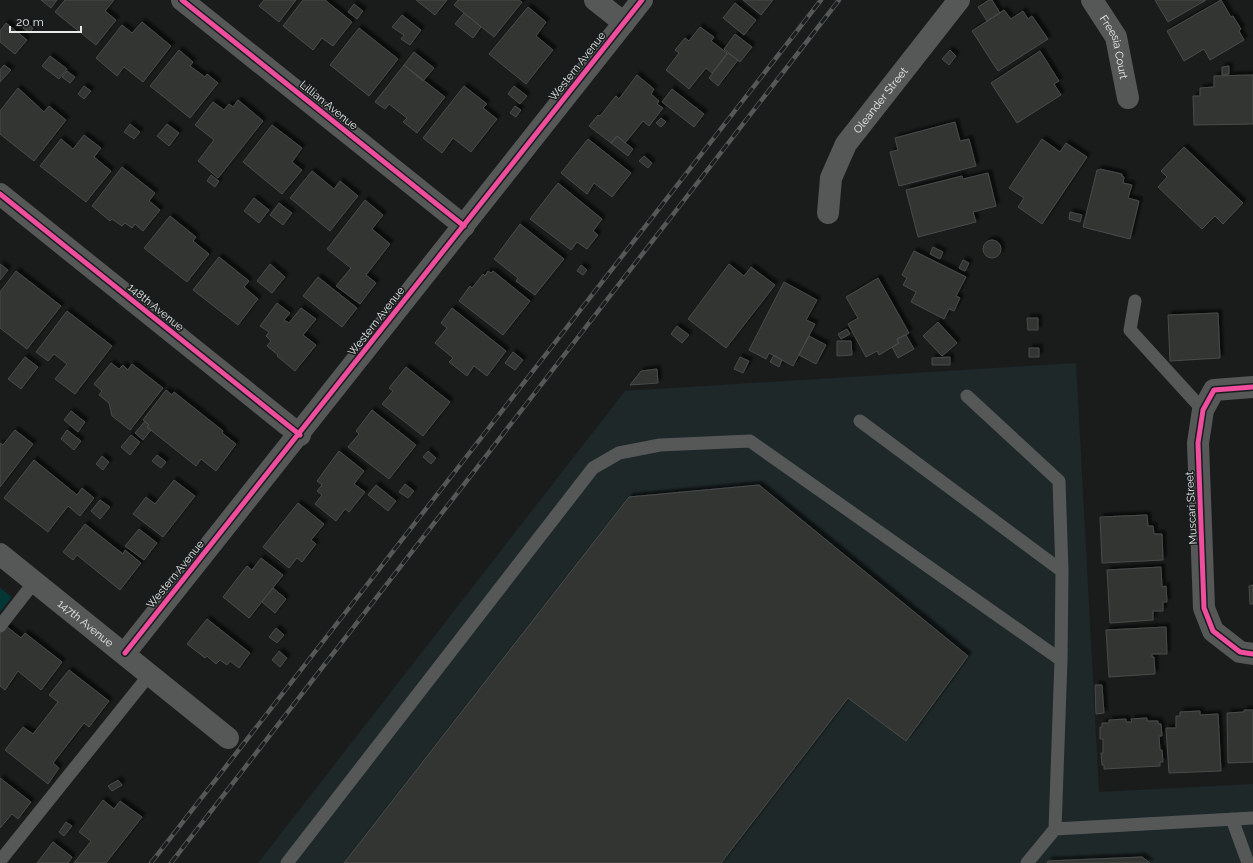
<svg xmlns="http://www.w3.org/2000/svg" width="1253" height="863" font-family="Raleway,sans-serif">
  <defs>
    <filter id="shadow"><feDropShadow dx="3.5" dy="-3.5" stdDeviation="1" flood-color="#0009"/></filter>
  </defs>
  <rect width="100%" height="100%" fill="#1a1c1c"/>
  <path fill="#1e2828" d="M1076,363L1099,792L1253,784V863H258L625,391Z"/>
  <path fill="#043635" d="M0,588L12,597L0,612Z"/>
  <path fill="#323433" stroke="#494b4b" filter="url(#shadow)" d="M41,0H57L51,8Z
    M65,0H114L105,11L116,20L96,45L55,12Z
    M264,0H296L279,22L259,6Z
    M303,0H325L352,22L333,46L322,38L313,50L283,26Z
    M416,0H447L435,15Z
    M458,0H519L522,2L494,37L454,5Z
    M743,0H773L761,15Z
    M989,0H992L1000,13L987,21L978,7Z
    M1155,0H1206L1168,22Z
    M1221,0L1231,17L1233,16L1241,29L1239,31L1244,40L1210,60L1204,49L1184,61L1167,31Z
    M735,3L756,20L744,35L723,18Z
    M354,4L363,11L357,19L348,12Z
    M528,7L546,22L536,36L553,50L526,84L489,54Z
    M1004,10L1011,19L1023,11L1028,19L1032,16L1048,39L998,71L972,31Z
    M464,13L481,27L473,38L455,24Z
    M402,15L421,30L410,45L401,39L404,35L392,27Z
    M142,22L171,46L143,82L124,67L117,76L96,58L122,25L132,33Z
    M6,23L27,40L15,54L0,42V31Z
    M27,23L33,28L30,33L23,28Z
    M700,27L714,37L711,41L727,53L712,73L706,68L689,89L666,70L679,53L675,50L685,38L689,41Z
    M359,28L398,59L369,96L330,65Z
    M735,34L752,47L740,62L724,49Z
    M179,50L193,62L190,66L205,77L207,74L218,83L190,118L150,86Z
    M950,50L956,56L949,65L942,59Z
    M1040,51L1059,81L1054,84L1061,95L1017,123L991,83Z
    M414,52L434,68L423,81L404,65Z
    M728,53L738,60L718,86L709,78Z
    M50,56L67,69L59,79L42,66Z
    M4,65L11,70L0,82V70Z
    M404,65L445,97L417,133L403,122L407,118L389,104L385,109L375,102Z
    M1229,66V74L1222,75V67Z
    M67,71L75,77L70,83L62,77Z
    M637,75L654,89L651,94L659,101L657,104L663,108L649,126L643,121L625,143L617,136L611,143L589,126L598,115L600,116L616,96L619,99Z
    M1253,75V124L1194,125L1193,96H1200V88L1214,87V76Z
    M84,86L91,91L84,99L78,94Z
    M464,86L487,104L483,108L497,119L471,152L453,138L442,153L423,138Z
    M514,86L527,96L520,104L508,94Z
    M18,88L44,112L49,106L66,120L34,161L0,134V111Z
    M672,89L704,114L694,127L662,102Z
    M238,100L263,121L218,178L198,161L214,140L195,125L213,102L224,110L229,104L233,107Z
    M515,106L521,110L516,117L510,113Z
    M661,118L666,122L661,127L656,123Z
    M955,122L960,141L969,139L976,166L899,186L890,152L898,150L895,138Z
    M130,124L140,132L134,139L124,132Z
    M167,124L179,133L169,146L157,136Z
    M272,125L302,148L292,162L302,170L282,194L243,162Z
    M84,135L101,148L94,157L111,171L86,202L40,166L61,139L73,149Z
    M617,136L633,149L628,156L611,143Z
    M588,139L631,173L612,197L594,183L587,194L561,173Z
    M1042,139L1060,152L1066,143L1087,157L1042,224L1018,207L1024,198L1009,188Z
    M1184,147L1243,203L1223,224L1215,216L1202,229L1158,187L1167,177L1161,171Z
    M644,156L652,163L648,168L639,161Z
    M122,167L155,193L149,201L160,210L143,231L135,224L132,228L125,223L122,226L112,219L110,221L92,206Z
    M1100,169L1122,174V176L1124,177L1123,183L1132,185L1128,198L1139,201L1130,239L1083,227L1097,170H1099Z
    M312,171L334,189L340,181L358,196L330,231L290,198Z
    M988,173L996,206L973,212L976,222L918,237L906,190L962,176L963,179Z
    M211,175L219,181L215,187L207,181Z
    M558,183L602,219L593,231L598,235L587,249L577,242L571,250L530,219Z
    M254,198L269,210L259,223L244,211Z
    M365,200L383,215L372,229L390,244L366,275L376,283L360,304L336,286L351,268L327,249Z
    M279,203L292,213L283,225L270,215Z
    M1070,212L1082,215L1080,222L1069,219Z
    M170,216L196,237L193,241L209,254L187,282L144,248Z
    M520,224L564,259L535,295L516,281L518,278L494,259Z
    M983 249a9 9 0 1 1 18 0a9 9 0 1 1-18 0Z
    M933,247L943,252L940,259L930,254Z
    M914,251L966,277L956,296L960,298L954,311L949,309L944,319L911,302L916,292L903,285L907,278L902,275Z
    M219,257L249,281L244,287L258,299L238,325L193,290Z
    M963,260L969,263L965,271L959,268Z
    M0,264L8,270L0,280Z
    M270,264L285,277L272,293L257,281Z
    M729,264L744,276L751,267L775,285L726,348L688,319Z
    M581,265L587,270L583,275L577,271Z
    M16,271L61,306L27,349L0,328V292Z
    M488,271L491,273L493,271L530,301L503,335L459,301L470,286L472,288L483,274L485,276Z
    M318,277L357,308L342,327L303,296Z
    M878,278L909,333L897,339L899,343L879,355L877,351L866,357L848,324L858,318L846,297Z
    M784,282L817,300L806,320L815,324L793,366L769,353L766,359L749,350Z
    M277,303L290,313L284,320L289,323L301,308L316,319L303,335L316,345L295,371L277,356L278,355L267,346L271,341L266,336L269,332L260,326Z
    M452,308L506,351L487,376L474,366L467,376L449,362L453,358L435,343L447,328L441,323Z
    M67,311L112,346L75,394L55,379L67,364L54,354L48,361L36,352Z
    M1218,313L1220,358L1170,361L1168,315Z
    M1027,318H1038V330H1028Z
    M938,322L957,343L942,356L923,336Z
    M677,326L689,335L682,343L671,334Z
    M847,329L850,334L841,339L838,334Z
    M906,335L914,349L898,358L892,347L899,343L897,339Z
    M809,336L826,345L816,364L799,355Z
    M837,341H851L852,355L837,356Z
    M1029,348H1039V357H1029Z
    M513,352L523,360L515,370L505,363Z
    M774,355L782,360L779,367L770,362Z
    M25,357L38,367L21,389L8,379Z
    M740,357L749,361L743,373L734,369Z
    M950,357V365H932V358Z
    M111,363L119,369L123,365L128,370L132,364L163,388L130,430L112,416L109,403L99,395L102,391L94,384Z
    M406,367L450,402L423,436L382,404L393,391L389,388Z
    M657,369L658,383L630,385L641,371Z
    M166,390L172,395L174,392L223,431L222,433L236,444L216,471L201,459L196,466L147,427L149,425L143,420Z
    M372,410L416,445L389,479L348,447L359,434L356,431Z
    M71,411L85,422L78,432L64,420Z
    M145,421L149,425L147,427L151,430L143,440L135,433Z
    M15,430L33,444L0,487V443L3,445Z
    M67,430L81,441L74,450L61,439Z
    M131,435L140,442L130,455L121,447Z
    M339,451L364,471L354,484L365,492L349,512L345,509L336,521L315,504L322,495L317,491L322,485L317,481Z
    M428,451L436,458L431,464L423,457Z
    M157,455L166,462L161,468L152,461Z
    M102,456L109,462L103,470L96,464Z
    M34,460L77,495L82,488L94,498L80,516L68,506L48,532L4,498Z
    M174,480L195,496L163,537L133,514L146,497L155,504Z
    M405,484L414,491L408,498L399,492Z
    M376,485L396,501L388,511L368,495Z
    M759,485L968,656L906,741L848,698L721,863H344L629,497Z
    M100,500L110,507L100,519L91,511Z
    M298,503L324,524L311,540L316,544L302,562L297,558L289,568L263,547Z
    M1147,515L1148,526H1153L1154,534H1162L1163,560L1102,563L1100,517Z
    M85,524L123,554L125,550L141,563L120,590L77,555L73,560L63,552Z
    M139,529L157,543L144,560L125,546Z
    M261,558L283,575L249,618L223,597L247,566L252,570Z
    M1161,567L1162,587L1166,586L1167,602H1163V611H1153V620L1110,623L1107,570Z
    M1253,585V604H1250L1249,586Z
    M273,588L286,599L275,613L262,602Z
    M207,619L250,653L239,668L230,661L227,665L220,660L216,664L207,656L205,658L187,644Z
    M6,626L21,638L25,633L62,662L41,690L18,671L5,690L0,686V634Z
    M1166,627L1167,654H1152V657H1154L1155,674L1109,677L1106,630Z
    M276,628L284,635L277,643L269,637Z
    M279,651L287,658L280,667L272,660Z
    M69,670L109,701L89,727L84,723L53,763L59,768L48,784L5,750L23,727L33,734L58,702L49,695Z
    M1095,685H1102L1104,713L1096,714Z
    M1244,710H1253V762L1228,763L1227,713L1244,712Z
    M1200,711V715L1218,714L1221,771L1169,773L1166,728H1176V716H1180V712Z
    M1147,718V721H1158V724H1161L1162,736H1159L1160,750H1162L1163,762H1160V766L1104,769V765H1102L1101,753H1103V739H1100V727H1102V723H1109V720L1126,719V722H1132L1131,719Z
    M0,778L31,802L18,819L12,814L0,828Z
    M118,780L122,785L112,791L108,786Z
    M103,800L114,809L120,801L142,817L106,863H74L91,841L79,832Z
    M66,822L72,826L64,836L59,832Z
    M53,842L72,857L68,863H37Z
    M1142,857L1150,863H1047L1048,861Z"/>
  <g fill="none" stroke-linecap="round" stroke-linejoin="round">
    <path stroke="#565858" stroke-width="13" d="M1135,301L1130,330L1203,410
      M967,396L1059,481L1062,571L1061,660L1055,829L1027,863
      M860,421L1062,571
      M0,626L35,581
      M1232,819L1248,863
      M1055,829L1253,818
      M0,861L150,674
      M287,863L593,468L619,453L660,445L750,441L1061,660"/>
    <g stroke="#565858" stroke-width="22">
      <path d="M182,0L464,226"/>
      <path d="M595,0L624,23"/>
      <path id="s1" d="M1092,0L1116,37L1128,98"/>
      <path d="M0,194L300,435"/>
      <path id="s2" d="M828,213L831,178L846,144L959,0"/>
      <path d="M1253,387L1214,390L1203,410L1198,443L1204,608L1213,631L1240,652L1253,654"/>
      <path id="s3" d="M0,554L228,738"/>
      <path d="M125,653L642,0"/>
    </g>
    <defs>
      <path id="rail" d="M151,863L821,0
        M171,863L839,0"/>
    </defs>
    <use href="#rail" stroke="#565858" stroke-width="4.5"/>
    <use href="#rail" stroke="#191d1d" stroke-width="3" stroke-dasharray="9" stroke-linecap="butt"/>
    <defs>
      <path id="cycleway" d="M182,0L464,226
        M0,194L300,435
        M1253,387L1214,390L1203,410L1198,443L1204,608L1213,631L1240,652L1253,654
        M125,653L642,0"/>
    </defs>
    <use href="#cycleway" stroke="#191d1d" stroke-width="8"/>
    <use href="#cycleway" stroke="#ef4d9e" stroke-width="5"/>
  </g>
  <g text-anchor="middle" stroke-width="3" stroke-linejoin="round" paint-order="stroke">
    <g font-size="11" fill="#e7eae9" stroke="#191d1d">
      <text dy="4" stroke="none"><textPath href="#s1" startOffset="53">Freesia Court</textPath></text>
      <text transform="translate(577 66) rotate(-52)" y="4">Western Avenue</text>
      <text dy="4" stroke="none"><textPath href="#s2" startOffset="128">Oleander Street</textPath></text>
      <text transform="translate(329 105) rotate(39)" y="4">Lillian Avenue</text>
      <text transform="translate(156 307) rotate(39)" y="4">148th Avenue</text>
      <text transform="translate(376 321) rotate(-52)" y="4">Western Avenue</text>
      <text transform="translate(1191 508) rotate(-93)" y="4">Muscari Street</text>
      <text transform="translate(175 574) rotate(-51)" y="4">Western Avenue</text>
      <text dy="4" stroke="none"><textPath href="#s3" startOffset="110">147th Avenue</textPath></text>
    </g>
  </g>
  <path d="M10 26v6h71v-6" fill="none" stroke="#e7eae9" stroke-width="2"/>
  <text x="16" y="26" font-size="12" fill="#e7eae9" stroke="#191d1d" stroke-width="3" paint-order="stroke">20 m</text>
</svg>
